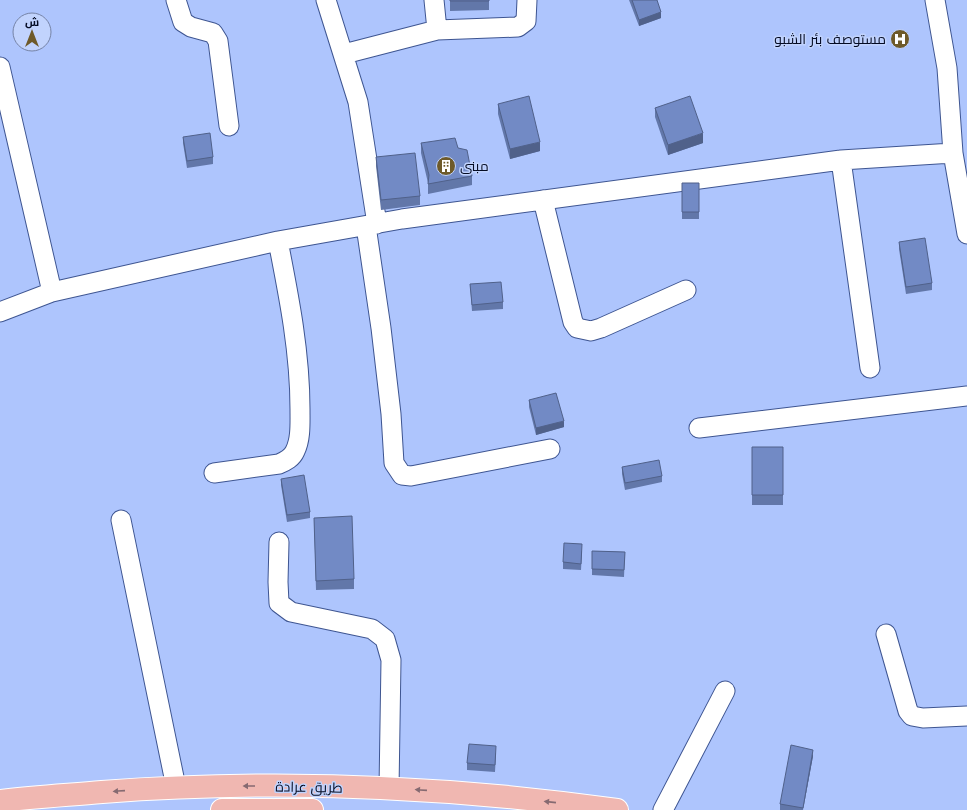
<svg xmlns="http://www.w3.org/2000/svg" width="967" height="810" font-family="Jost,Cairo,sans-serif">
  <rect width="100%" height="100%" fill="#aec5fd"/>
  <g fill="none" stroke-linecap="round" stroke-linejoin="round">
    <defs>
      <path id="minor" d="M176,0L183,22L191,27L213,33L218,41L229,126
        M326,0L358,102L377,224
        M434,0L437,30
        M935,0L947,68L953,153L967,234
        M344,54L437,30L518,27L526,21L527,0
        M0,67L52,292
        M841,160L870,368
        M543,200L573,322L577,328L591,331L601,328L686,290
        M366,226L381,328L391,414L394,463L402,475L411,476L550,449
        M0,312L52,292L278,241L402,219L841,160L953,153
        M699,428L967,396
        M214,473L279,464C286,461 292,458 295,451C301,439 300,423 300,409C300,352 289,297 278,241
        M121,520L176,787
        M279,542L278,582L279,603L291,612L372,629L385,639L391,660L389,789
        M886,634L908,711L912,716L923,718L967,716
        M663,810L725,691"/>
      <path id="major" d="M0,801C34,797 68,795 102,792C273,779 447,786 617,810
        M222,810H272
        M275,810H312"/>
    </defs>
    <use href="#minor" stroke="#3e5591" stroke-width="21"/>
    <use href="#major" stroke="#fff" stroke-width="24"/>
    <use href="#minor" stroke="#fff" stroke-width="19"/>
    <use href="#major" stroke="#f0b7b1" stroke-width="22"/>
  </g>
  <path fill="#6277a9" d="M450,0H489V10L450,11Z
    M629,0H657L661,18L639,26Z
    M498,104L540,151L510,159L498,114Z
    M655,108L703,143L668,155L655,117Z
    M183,137L213,157V164L187,168L183,143Z
    M421,143L458,148L472,176V185L428,194V183L421,153Z
    M376,157L420,196V205L381,210L376,166Z
    M682,183H699V219H682Z
    M899,242L932,283V290L906,294L899,249Z
    M470,284L503,302V309L472,311Z
    M529,400L564,427L536,435L529,407Z
    M752,447H783V505H752Z
    M622,467L662,476V482L625,490L622,474Z
    M281,479L310,512V518L287,522L281,485Z
    M314,518L354,579V589L316,590Z
    M582,551L581,570L563,569V562Z
    M592,551L625,552L624,577L592,575Z
    M496,753L495,772L467,770V763Z
    M813,756L803,810H780V804Z"/>
  <path fill="#50618a" d="M661,12V18L639,26V20Z
    M703,133V143L668,155V145Z
    M540,142V151L510,159V149Z
    M564,421V427L536,435V428Z
    M813,750V756L803,810Z"/>
  <path fill="#728ac5" stroke="#50618a" d="M450,0H489V1H450Z
    M632,0H657L661,12L639,20Z
    M529,96L540,142L510,149L498,104Z
    M690,96L703,133L668,145L655,108Z
    M210,133L213,157L187,161L183,137Z
    M455,138L458,148L467,150L472,176L428,184L429,175L421,143Z
    M415,153L420,196L381,200L376,157Z
    M682,183H699V212H682Z
    M925,238L932,283L906,287L899,242Z
    M501,282L503,302L472,305L470,284Z
    M556,393L564,421L536,428L529,400Z
    M752,447H783V495H752Z
    M659,460L662,476L625,483L622,467Z
    M304,475L310,512L287,515L281,479Z
    M352,516L354,579L316,581L314,518Z
    M564,543L582,544L581,564L563,562Z
    M592,551L625,552L624,570L592,569Z
    M469,744L496,746L495,765L467,763Z
    M791,745L813,750L803,808L780,804Z"/>
  <defs><path id="oneway-solid" d="M-6-.8H1V-3.2L6.5 0L1 3.2V.8H-6Z"/></defs>
  <g fill="#866a71">
    <use href="#oneway-solid" transform="translate(249 786) rotate(180)"/>
    <use href="#oneway-solid" transform="translate(421 790) rotate(-176)"/>
    <use href="#oneway-solid" transform="translate(119 791) rotate(176)"/>
    <use href="#oneway-solid" transform="translate(550 802) rotate(-174)"/>
  </g>
  <defs>
    <symbol id="hospital-disc" viewBox="-11 -11 22 22"><circle r="9.5" fill="#6e5a29" stroke="#c1d3fd"/><path d="M-5-5h3v3.5h4V-5h3V5h-3V1.5h-4V5h-3Z" fill="#fff"/></symbol>
    <symbol id="building-disc" viewBox="-11 -11 22 22"><circle r="9.5" fill="#6e5a29" stroke="#c1d3fd"/><path d="M-4-6H4V6H1V3H-1V6H-4ZM-2.5-4.3h1.7v1.8h-1.7ZM.8-4.3h1.7v1.8H.8ZM-2.5-1h1.7V.8h-1.7ZM.8-1h1.7V.8H.8Z" fill="#fff"/></symbol>
  </defs>
  <g fill-rule="evenodd">
    <use href="#hospital-disc" x="889" y="28" width="22" height="22"/>
    <use href="#building-disc" x="435" y="155" width="22" height="22"/>
  </g>
  <g text-anchor="middle" stroke-width="3" stroke-linejoin="round" paint-order="stroke">
    <g font-size="14" fill="#040b23" stroke="#c1d3fd" text-anchor="end">
      <text x="886" y="44">مستوصف بئر الشبو</text>
      <text x="460" y="171" text-anchor="start">مبنى</text>
    </g>
    <g font-size="14" fill="#040b23" stroke="#c1d3fd">
      <text transform="translate(309 787) rotate(1)" y="5">طريق عرادة</text>
    </g>
  </g>
  <g transform="translate(32 32)"><circle r="19" fill="#c1d3fd" stroke="#7583a6"/>
  <path d="M0-3L7 15L0 10L-7 15Z" fill="#6e5a29"/>
  <text y="-6" font-size="11" font-weight="bold" text-anchor="middle" fill="#040b23">ش</text>
  </g>
</svg>
